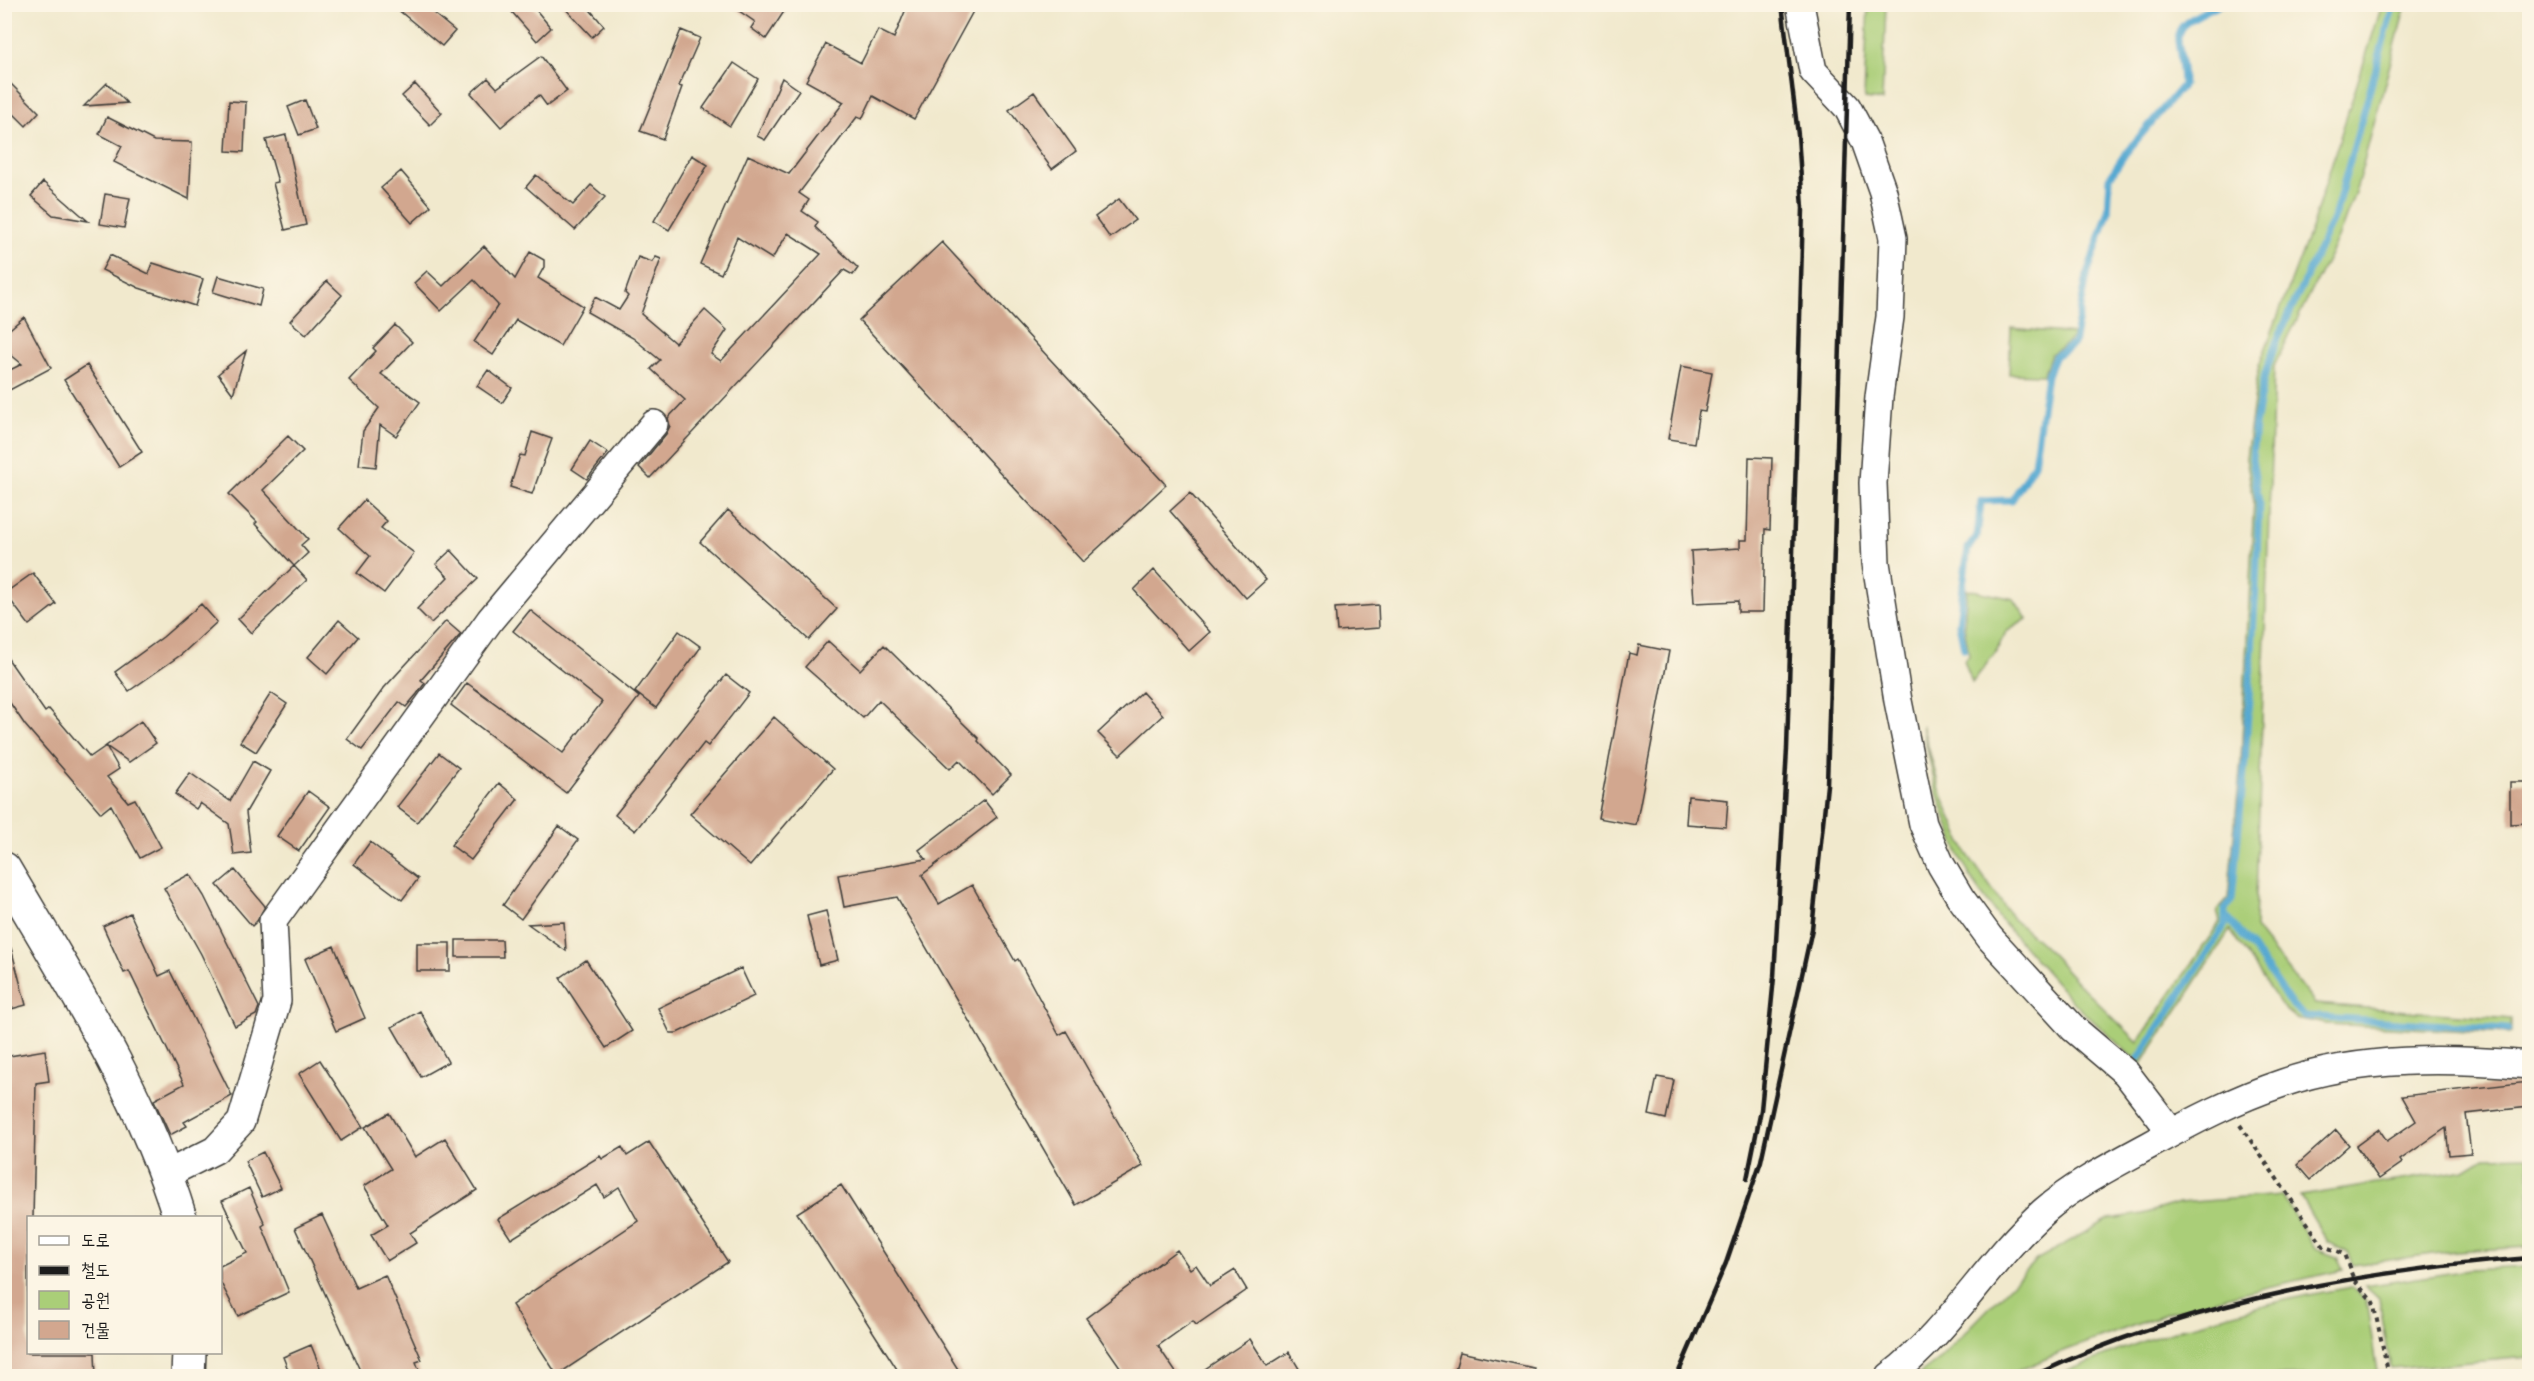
<svg xmlns="http://www.w3.org/2000/svg" width="2534" height="1381" font-family="'Balsamiq Sans','Poor Story',sans-serif">
  <rect width="100%" height="100%" fill="#fcf5e5"/>
  <filter id="ink" filterUnits="userSpaceOnUse"><feTurbulence type="fractalNoise" baseFrequency=".0167" numOctaves="2"/><feDisplacementMap in="SourceGraphic" scale="12" xChannelSelector="R" yChannelSelector="G"/><feConvolveMatrix kernelMatrix="1 2 1 2 8 2 1 2 1" color-interpolation-filters="sRGB"/></filter>
  <filter id="wash" filterUnits="userSpaceOnUse"><feTurbulence type="fractalNoise" baseFrequency=".008" numOctaves="4" result="noise"/><feDisplacementMap in="SourceGraphic" scale="24" xChannelSelector="R" yChannelSelector="G"/><feGaussianBlur stdDeviation="1.35" result="paint"/><feColorMatrix in="noise" values="0 0 0 0 0 0 0 0 0 0 0 0 0 0 0 0 0 1.4 0 .05"/><feComposite in="paint" operator="in"/></filter>
  <g filter="url(#wash)">
    <rect width="100%" height="100%" fill="#f1e9cd"/>
    <path fill="#aace78" stroke="#63754a" stroke-width="1.5" d="M1868,5H1886L1882,101L1864,99Z
      M2382,5H2406L2357,187L2338,238L2274,366L2255,928L2315,1004L2511,1019V1033L2326,1024L2295,1018L2284,1009L2230,930L2141,1065L2073,1002L1999,918L1972,880L1959,854L1937,793L1922,725L1940,790L1966,852L2013,919L2043,945L2080,985L2138,1042L2220,922L2217,911L2228,898L2241,761L2254,501L2246,458L2259,366L2311,229Z
      M2011,328L2073,334L2069,342L2051,354L2043,375L2009,374Z
      M1967,589L2014,599L2027,619L2006,632L1995,653L1972,683L1964,660L1969,655L1964,625Z
      M2529,1156V1247L2455,1251L2353,1265L2347,1252L2327,1242L2300,1196L2465,1170L2486,1157Z
      M2282,1195L2315,1249L2337,1257L2343,1270L2237,1294L2171,1312L2064,1351L2006,1376H1917L1937,1361L2036,1260L2109,1219L2143,1214L2179,1203Z
      M2529,1267V1357L2391,1369L2379,1299L2365,1286L2469,1270Z
      M2351,1287L2366,1301L2377,1372L2352,1376H2055C2150,1335 2249,1304 2351,1287Z"/>
    <g fill="none" stroke-linecap="round" stroke-linejoin="round">
      <path stroke="#56a9d1" stroke-width="7" d="M1964,648L1959,624L1963,585L1968,548L1977,536L1981,501L2012,500L2034,464L2047,375L2055,356L2074,344L2088,271L2108,213L2110,177L2125,154L2183,85C2182,29 2159,33 2220,4
        M2225,915L2255,951L2293,1007L2305,1016L2508,1029
        M2139,1058L2225,925V909L2232,900L2245,761L2256,586L2259,502L2252,459L2255,424L2265,374L2275,345L2335,214L2394,4"/>
    </g>
    <g id="blocks">
      <path fill="#d2a78f" d="M391,4H422L455,31L442,46Z
        M505,4H531L551,28L537,41Z
        M561,4H585L604,26L592,37Z
        M729,4H789L766,39L751,28L755,22Z
        M908,4H977L914,119L873,96L862,119L857,117L799,193L809,200L802,211L818,222L815,227L858,268L853,275L844,270L650,478L639,467L666,434L670,426L668,418L685,400L651,369L660,360L633,338L587,312L595,297L619,310L628,296L625,293L638,257L652,262L656,257L661,259L641,314L675,343L705,310L727,330L711,354L721,361L821,254L788,233L772,259L737,237L721,274L700,264L748,155L789,174L844,102L806,81L826,44L861,63L878,30L894,38Z
        M681,30L700,38L679,86L682,87L663,139L640,131Z
        M541,56L567,91L547,106L539,95L501,127L471,93L488,78L497,88Z
        M734,63L758,79L730,126L703,108Z
        M4,77L39,112L26,126L4,104Z
        M782,78L799,90L765,140L757,136Z
        M107,83L127,103L84,106Z
        M415,84L442,113L430,125L402,96Z
        M1034,92L1076,151L1052,169L1009,110Z
        M305,100L316,129L299,135L288,107Z
        M229,101L246,102L244,152L226,151Z
        M107,117L154,141L192,142L189,199L114,162L122,146L99,134Z
        M286,135L306,225L285,230L273,183L278,182L266,140Z
        M692,155L708,165L669,230L654,221Z
        M401,171L431,206L412,223L381,188Z
        M536,175L573,205L591,185L605,197L575,230L526,187Z
        M43,182L88,221L53,215L31,196Z
        M105,194L130,198L124,228L100,224Z
        M1119,199L1135,220L1110,238L1095,217Z
        M942,242L1166,485L1083,562L859,320Z
        M484,246L515,279L530,252L544,260V267L538,278L583,306L560,346L516,320L493,355L474,342L498,305L474,280L441,311L414,283L427,271L443,286Z
        M110,255L149,274L153,263L203,279L195,306L139,288L102,270Z
        M218,276L263,289L259,306L213,292Z
        M327,281L342,295L306,335L290,321Z
        M24,317L51,368L4,393V373L22,364L4,349V334Z
        M395,325L412,342L381,374L420,402L396,436L380,425L376,467L359,465L363,431L379,408L349,380L376,351L373,348Z
        M246,351L233,394L218,374Z
        M87,365L142,452L119,467L64,380Z
        M1681,366L1712,372L1705,412L1699,411L1694,443L1668,439Z
        M488,370L512,388L502,403L477,386Z
        M532,432L552,439L532,494L510,487L520,455L525,456Z
        M288,436L303,451L263,490L308,539L301,545L308,553L294,566L255,524L257,522L229,494Z
        M590,441L608,453L587,479L572,469Z
        M1749,457L1772,458L1770,530L1765,529L1763,612H1738V601L1694,603L1691,551L1740,548V540H1747Z
        M1190,493L1266,580L1246,598L1170,511Z
        M364,500L387,521L381,528L414,553L384,593L357,573L370,556L339,528Z
        M728,510L837,609L809,640L700,542Z
        M451,550L478,579L431,623L417,609L448,577L436,564Z
        M294,566L307,580L251,633L238,619Z
        M1154,570L1210,632L1189,651L1134,590Z
        M33,573L56,604L29,625L5,593Z
        M201,604L217,622L182,654L129,691L115,672L163,637Z
        M1378,605L1379,628L1337,631L1335,608Z
        M530,610L639,697L566,793L451,705L467,683L563,753L602,702L513,631Z
        M339,620L358,637L327,674L308,657Z
        M446,621L461,634L421,680L425,683L417,694L406,707L399,702L362,750L347,739L384,688Z
        M679,631L701,647L656,708L635,692Z
        M828,641L860,670L884,645L979,739L978,741L1011,775L992,794L959,760L950,769L879,700L863,718L805,667Z
        M1639,645L1669,651L1636,825L1598,818L1629,653L1637,655Z
        M4,653L45,712L49,709L90,757L106,746L119,769L107,777L128,802L135,799L161,847L140,858L111,805L101,813L25,725L4,694Z
        M726,675L749,693L708,746L704,743L635,831L615,815Z
        M1142,692L1163,715L1120,755L1098,733Z
        M271,693L287,704L256,752L240,742Z
        M774,717L833,769L750,866L690,814Z
        M141,721L156,743L129,762L106,746Z
        M439,753L459,768L417,822L397,807Z
        M253,761L270,771L246,812L251,853L234,855L229,824L200,803L196,809L175,794L190,773L230,801Z
        M2510,782H2529V823L2510,824Z
        M499,783L518,799L471,860L451,845Z
        M308,791L330,807L299,851L277,836Z
        M1688,796L1728,800L1726,827L1686,824Z
        M984,800L997,817L922,875L939,904L972,885L1015,961L1018,959L1059,1035L1066,1031L1143,1166L1076,1205L897,897L844,907L838,875L926,859L919,850Z
        M559,826L578,840L521,919L503,905Z
        M370,842L418,879L402,900L354,864Z
        M235,870L265,906L257,921L252,926L217,885Z
        M190,874L204,896L259,1007L256,1015L235,1026L201,954L164,888Z
        M826,911L838,960L819,965L807,916Z
        M130,913L159,976L170,971L232,1096L184,1122L187,1126L170,1135L154,1100L184,1084L129,971L124,973L103,926Z
        M564,922L566,951L528,924Z
        M456,940H502L503,957H456Z
        M417,943H450V971H417Z
        M334,946L365,1018L336,1031L305,959Z
        M4,948H11L26,1005L4,1011Z
        M586,960L632,1031L606,1048L560,978Z
        M741,968L754,996L677,1033H670L658,1008Z
        M420,1011L448,1062L421,1077L392,1027Z
        M45,1050L49,1081L36,1083L33,1218H28V1353H95L96,1377H5L4,1057Z
        M320,1060L363,1127L341,1141L299,1074Z
        M1657,1077L1674,1080L1666,1119L1649,1115Z
        M2529,1082V1107L2466,1114L2471,1153L2449,1155L2446,1128L2400,1160L2402,1163L2379,1179L2356,1146L2379,1129L2387,1141L2416,1121L2402,1096Z
        M389,1113L415,1157L445,1138L477,1190L410,1233L416,1243L387,1261L371,1235L388,1225L364,1186L391,1169L365,1127Z
        M2336,1130L2349,1145L2310,1180L2297,1165Z
        M649,1142L728,1262L557,1375L512,1305L638,1221L619,1187L604,1197L597,1185L511,1239L498,1219L600,1156L602,1159L622,1147L627,1156Z
        M263,1152L281,1188L262,1197L245,1161Z
        M841,1185L963,1377H902L797,1213Z
        M249,1188L265,1224L262,1226L289,1292L238,1316L220,1281V1266L247,1253L222,1201Z
        M322,1215L356,1288L385,1275L422,1360L416,1362L422,1377H363L295,1228Z
        M1177,1250L1190,1269L1196,1265L1210,1286L1235,1270L1247,1290L1196,1325L1193,1321L1158,1346L1179,1377H1127L1086,1318Z
        M1250,1339L1267,1366L1289,1352L1304,1377H1193Z
        M311,1345L324,1377H291L283,1357Z
        M1460,1352L1534,1368L1533,1377H1453Z"/>
    </g>
  </g>
  <g filter="url(#ink)">
    <use href="#blocks" fill-opacity="0" stroke="#3c3b37" stroke-width="1.5"/>
    <g fill="none" stroke-linecap="round" stroke-linejoin="round">
      <defs>
        <path id="minor" d="M1800,4L1813,71L1847,107L1865,141L1883,192L1893,238L1890,317L1879,397L1873,483L1876,563L1898,701L1923,824L1941,865L1960,897L1990,938L2074,1029L2126,1073L2172,1133
          M167,1174L215,1150L241,1122L277,1001L273,921L490,620L654,424
          M1890,1376C1950,1330 1988,1261 2044,1211C2074,1185 2113,1165 2148,1146C2191,1122 2235,1099 2283,1083C2361,1056 2448,1058 2530,1065"/>
        <path id="secondary" d="M4,869C70,981 142,1093 180,1218
          M188,1376L189,1352"/>
      </defs>
      <use href="#minor" stroke="#3c3b37" stroke-width="30"/>
      <use href="#secondary" stroke="#3c3b37" stroke-width="36"/>
      <path stroke="#3c3b37" stroke-width="4" stroke-dasharray="4.5 4.5" stroke-linecap="butt" d="M2240,1125L2323,1246L2344,1254L2354,1280L2373,1302L2389,1376"/>
      <use href="#minor" stroke="#fff" stroke-width="27"/>
      <use href="#secondary" stroke="#fff" stroke-width="33"/>
      <path stroke="#1c1c1c" stroke-width="4.5" d="M1747,1179L1761,1110L1774,977L1787,749L1798,391L1803,208L1798,135L1782,4
        M1677,1376L1726,1263L1761,1161L1812,929L1827,785L1850,4
        M2033,1376C2186,1303 2361,1270 2530,1258"/>
    </g>
  </g>
  <rect width="2534" height="1381" fill="none" stroke="#fcf5e5" stroke-width="24"/>
  <rect x="27" y="1216" width="195" height="138" fill="#fcf5e5" stroke="#a29e95" stroke-width="1.5"/>
  <rect x="39" y="1236" width="30" height="9" fill="#ffffff" stroke="#a29e95" stroke-width="1.5"/>
  <text x="81" y="1246" font-size="18" fill="#1c1c1c">도로</text>
  <rect x="39" y="1266" width="30" height="9" fill="#1c1c1c" stroke="#a29e95" stroke-width="1.5"/>
  <text x="81" y="1276" font-size="18" fill="#1c1c1c">철도</text>
  <rect x="39" y="1291" width="30" height="18" fill="#aace78" stroke="#a29e95" stroke-width="1.5"/>
  <text x="81" y="1306" font-size="18" fill="#1c1c1c">공원</text>
  <rect x="39" y="1321" width="30" height="18" fill="#d2a78f" stroke="#a29e95" stroke-width="1.5"/>
  <text x="81" y="1336" font-size="18" fill="#1c1c1c">건물</text>
</svg>
